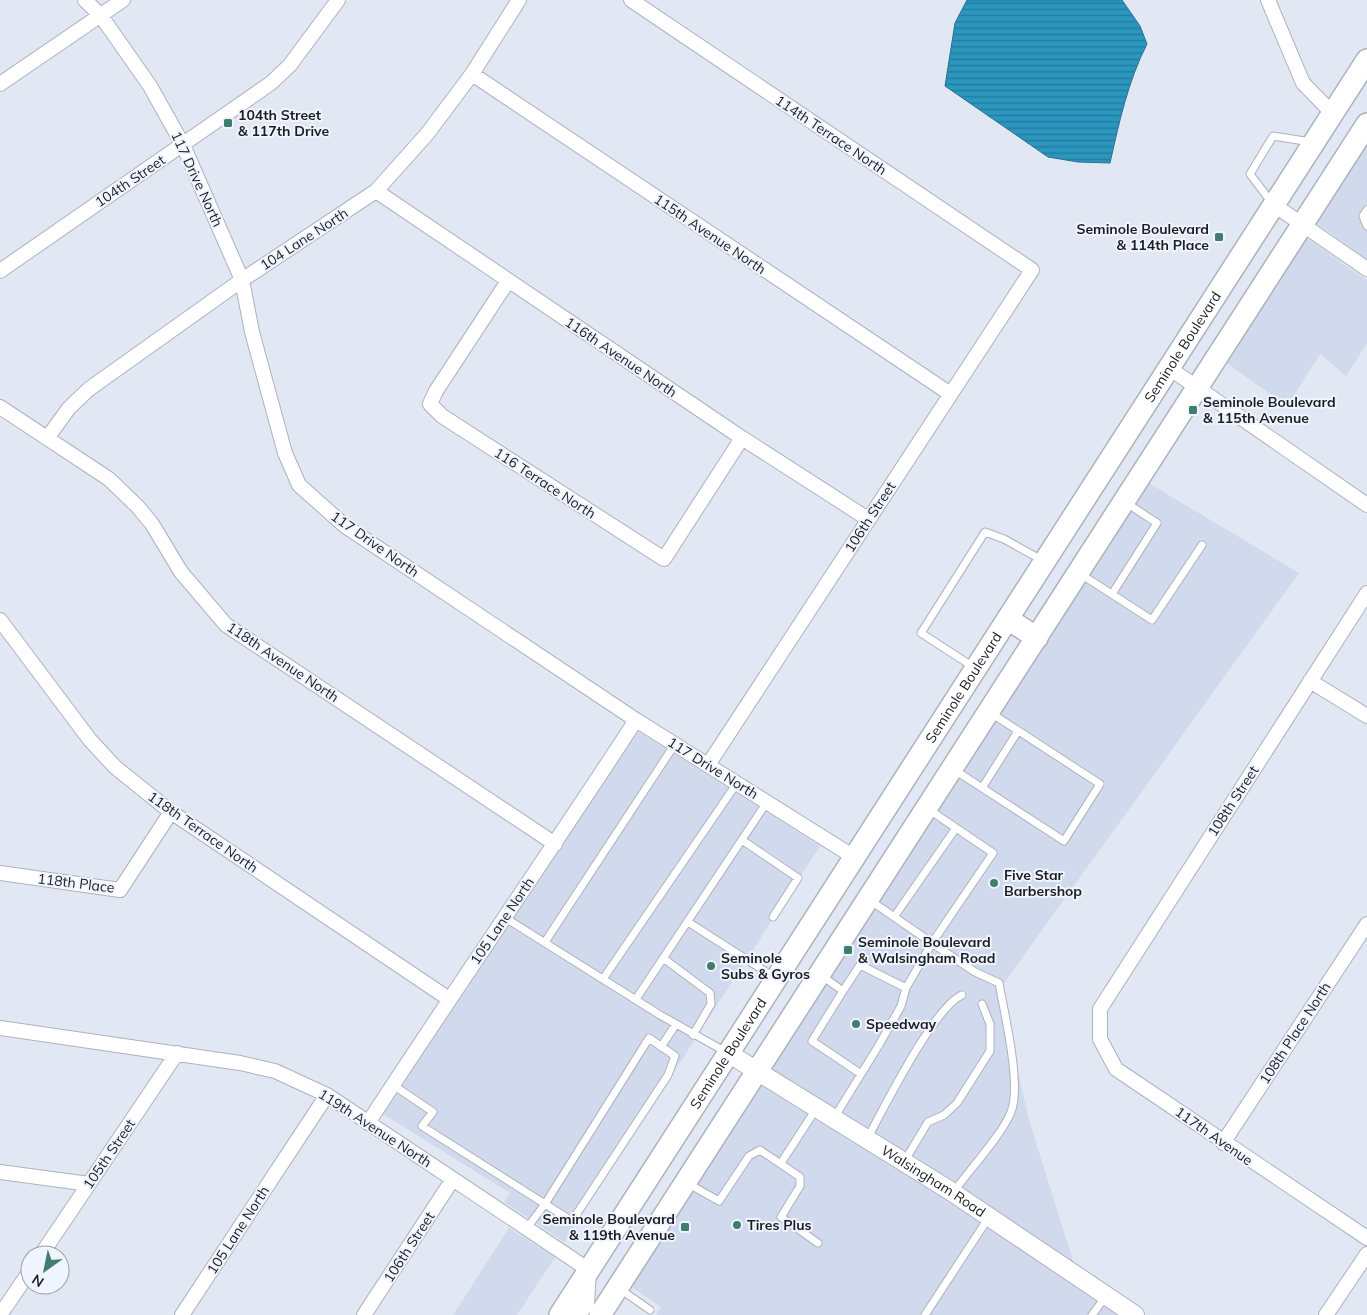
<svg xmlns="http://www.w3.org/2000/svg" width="1367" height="1315" font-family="Mulish,sans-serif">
  <defs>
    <pattern id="water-rules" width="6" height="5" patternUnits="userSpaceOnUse" patternTransform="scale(1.25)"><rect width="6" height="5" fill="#2b96be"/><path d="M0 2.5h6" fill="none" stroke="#247a9a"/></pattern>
  </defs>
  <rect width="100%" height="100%" fill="#e1e7f3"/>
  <path fill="#d0daec" d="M1367,138V259L1313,221Z
    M1303,236L1367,280V343L1346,376L1320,354L1287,406L1224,361Z
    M1147,482L1299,573L999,990L1029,1120L1074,1264L953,1183L767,1067Z
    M638,731L820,846L564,1242L504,1202L510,1193L383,1114Z
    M758,1081L944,1197L1119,1315H656L661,1307L629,1285Z
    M509,1228L555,1257L517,1315H453Z"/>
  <path fill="url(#water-rules)" stroke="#26728f" d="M967,0H1122L1140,26L1147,44C1128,81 1119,123 1110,163L1078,162L1048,157L945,86L955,23Z"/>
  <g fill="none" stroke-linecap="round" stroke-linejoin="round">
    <defs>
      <path id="service" d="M1272,203L1250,174L1273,136L1311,142
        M1367,210L1363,216L1367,226
        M1079,573L1152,620L1202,545
        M1112,594L1157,523L1125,502
        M975,668L921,633L985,532L1004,539L1042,560
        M953,769L1064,841L1100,784L991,713
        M982,788L1018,731
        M742,840L798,878L773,917
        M871,901L932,943L993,853L928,809
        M504,917L660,1015L726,1052
        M894,917L956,828
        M688,922L774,977
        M545,942L675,744
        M663,958L710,993L711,1004L693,1035
        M822,976L843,991L812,1041L861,1074
        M603,979L737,783
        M843,991L860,965L906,988
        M636,999L767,802
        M649,1038L675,1056L668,1075L572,1221L545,1204Z
        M661,1047L676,1024
        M393,1085L433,1112L422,1126L545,1204L527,1228
        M834,1118L879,1045L901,1006L906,988L932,943L975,972L999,983C1004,1012 1022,1085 1011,1112C1002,1135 969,1170 953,1193
        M867,1139C884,1108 934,1007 962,995
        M904,1162L928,1122L944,1115L957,1103L990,1051V1024L982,1004
        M781,1163L816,1109
        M687,1183L719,1201L749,1156L760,1150L800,1177V1186L781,1217L818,1243
        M620,1289L650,1310
        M925,1315L989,1217
        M1092,1315L1106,1296"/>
      <path id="minor" d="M85,0L101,16L150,86L183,145L242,280L252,332L285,453L299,485L345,526L636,720L854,857
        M631,0L1032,270L708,765
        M1268,0L1303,83L1333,114
        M472,74L949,393
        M0,84L123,0
        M376,191L742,438L868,519
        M1274,205L1367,269
        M0,271L271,83L290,65L338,0
        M508,281L436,391L430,404L442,416L664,559L742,438
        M1169,368L1367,505
        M0,407L109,479L138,507L152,524L181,572L226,625L555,844
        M48,437L69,408L89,389L242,280L376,191L427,134L472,74L519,0
        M1367,593L1100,1009V1039L1116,1069L1367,1238
        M0,620L90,740L115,767L171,812L449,999
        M1310,681L1367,716
        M0,873L120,890L171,812
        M0,1028L240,1063L275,1071L327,1095L589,1270L587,1304L579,1315
        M368,1123C456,988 548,855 636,720
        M1223,1143L1367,924
        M0,1172L89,1184
        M41,1255L177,1053
        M0,1315L30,1271
        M182,1315L327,1095
        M364,1315L453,1179
        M1326,1315L1367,1254"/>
      <g id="tertiary">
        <path id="s1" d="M728,1053L949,1190L1135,1315"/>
      </g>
      <g id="primary">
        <path d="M1008,619L1037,638"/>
        <path id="s2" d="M560,1315L1367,60"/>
        <path d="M600,1315L1367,124"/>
      </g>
    </defs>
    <use href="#service" stroke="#adb2be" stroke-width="9"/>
    <use href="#minor" stroke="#adb2be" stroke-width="16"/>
    <use href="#tertiary" stroke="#adb2be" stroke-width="20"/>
    <use href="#primary" stroke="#adb2be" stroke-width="24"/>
    <use href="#service" stroke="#fff" stroke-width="7"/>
    <use href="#minor" stroke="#fff" stroke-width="14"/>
    <use href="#tertiary" stroke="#fff" stroke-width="18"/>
    <use href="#primary" stroke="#fff" stroke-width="21"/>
  </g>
  <g fill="#3f7e6d" stroke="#eff4fe" stroke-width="2">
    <rect x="223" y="118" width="10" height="10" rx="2.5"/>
    <rect x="1214" y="232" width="10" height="10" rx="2.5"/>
    <rect x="1188" y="405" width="10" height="10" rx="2.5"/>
    <circle cx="994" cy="883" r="5"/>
    <rect x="843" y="945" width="10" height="10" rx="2.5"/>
    <circle cx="711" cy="966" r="5"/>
    <circle cx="856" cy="1024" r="5"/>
    <circle cx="737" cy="1225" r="5"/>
    <rect x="680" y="1222" width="10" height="10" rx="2.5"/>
  </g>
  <g text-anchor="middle" stroke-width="4" stroke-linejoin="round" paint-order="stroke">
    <g font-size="14" font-weight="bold" fill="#1c1e22" stroke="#eff4fe" text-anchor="start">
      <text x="238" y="120">104th Street<tspan x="238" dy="16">&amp; 117th Drive</tspan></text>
      <text x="1209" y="234" text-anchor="end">Seminole Boulevard<tspan x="1209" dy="16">&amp; 114th Place</tspan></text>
      <text x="1203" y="407">Seminole Boulevard<tspan x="1203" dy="16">&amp; 115th Avenue</tspan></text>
      <text x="1004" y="880">Five Star<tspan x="1004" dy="16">Barbershop</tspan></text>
      <text x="858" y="947">Seminole Boulevard<tspan x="858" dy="16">&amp; Walsingham Road</tspan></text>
      <text x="721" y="963">Seminole<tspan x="721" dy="16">Subs &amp; Gyros</tspan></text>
      <text x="866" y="1029">Speedway</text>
      <text x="675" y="1224" text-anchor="end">Seminole Boulevard<tspan x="675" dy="16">&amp; 119th Avenue</tspan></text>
      <text x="747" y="1230">Tires Plus</text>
    </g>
    <g font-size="14" fill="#1c1e22" stroke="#eff4fe">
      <text transform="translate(831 135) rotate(34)" y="5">114th Terrace North</text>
      <text transform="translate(197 179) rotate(65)" y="5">117 Drive North</text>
      <text transform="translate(130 181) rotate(-34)" y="5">104th Street</text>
      <text transform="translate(710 234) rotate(34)" y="5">115th Avenue North</text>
      <text transform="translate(304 239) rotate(-33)" y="5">104 Lane North</text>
      <text dy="5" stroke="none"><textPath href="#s2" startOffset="1151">Seminole Boulevard</textPath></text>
      <text transform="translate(621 357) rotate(34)" y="5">116th Avenue North</text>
      <text transform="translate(545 483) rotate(33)" y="5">116 Terrace North</text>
      <text transform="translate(870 517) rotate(-57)" y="5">106th Street</text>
      <text transform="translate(375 544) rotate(35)" y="5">117 Drive North</text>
      <text transform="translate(283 662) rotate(34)" y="5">118th Avenue North</text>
      <text dy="5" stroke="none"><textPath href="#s2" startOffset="746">Seminole Boulevard</textPath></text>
      <text transform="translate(713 768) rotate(32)" y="5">117 Drive North</text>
      <text transform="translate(1233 801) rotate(-57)" y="5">108th Street</text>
      <text transform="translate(203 832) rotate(35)" y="5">118th Terrace North</text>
      <text transform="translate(76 883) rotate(7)" y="5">118th Place</text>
      <text transform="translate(502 921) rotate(-56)" y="5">105 Lane North</text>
      <text transform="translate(1295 1033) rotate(-57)" y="5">108th Place North</text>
      <text dy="5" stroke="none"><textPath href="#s2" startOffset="311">Seminole Boulevard</textPath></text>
      <text transform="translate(375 1128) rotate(33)" y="5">119th Avenue North</text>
      <text transform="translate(1214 1136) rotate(35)" y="5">117th Avenue</text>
      <text transform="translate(109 1154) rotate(-56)" y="5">105th Street</text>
      <text dy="5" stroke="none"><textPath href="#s1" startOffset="242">Walsingham Road</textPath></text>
      <text transform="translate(238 1230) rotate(-57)" y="5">105 Lane North</text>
      <text transform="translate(409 1247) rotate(-57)" y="5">106th Street</text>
    </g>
  </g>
  <g transform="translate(45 1270) rotate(213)"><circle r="24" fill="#eff4fe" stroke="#9b9ea6"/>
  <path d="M0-4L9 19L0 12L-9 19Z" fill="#3f7e6d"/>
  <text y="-8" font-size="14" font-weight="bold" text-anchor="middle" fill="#1c1e22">N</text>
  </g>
</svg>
